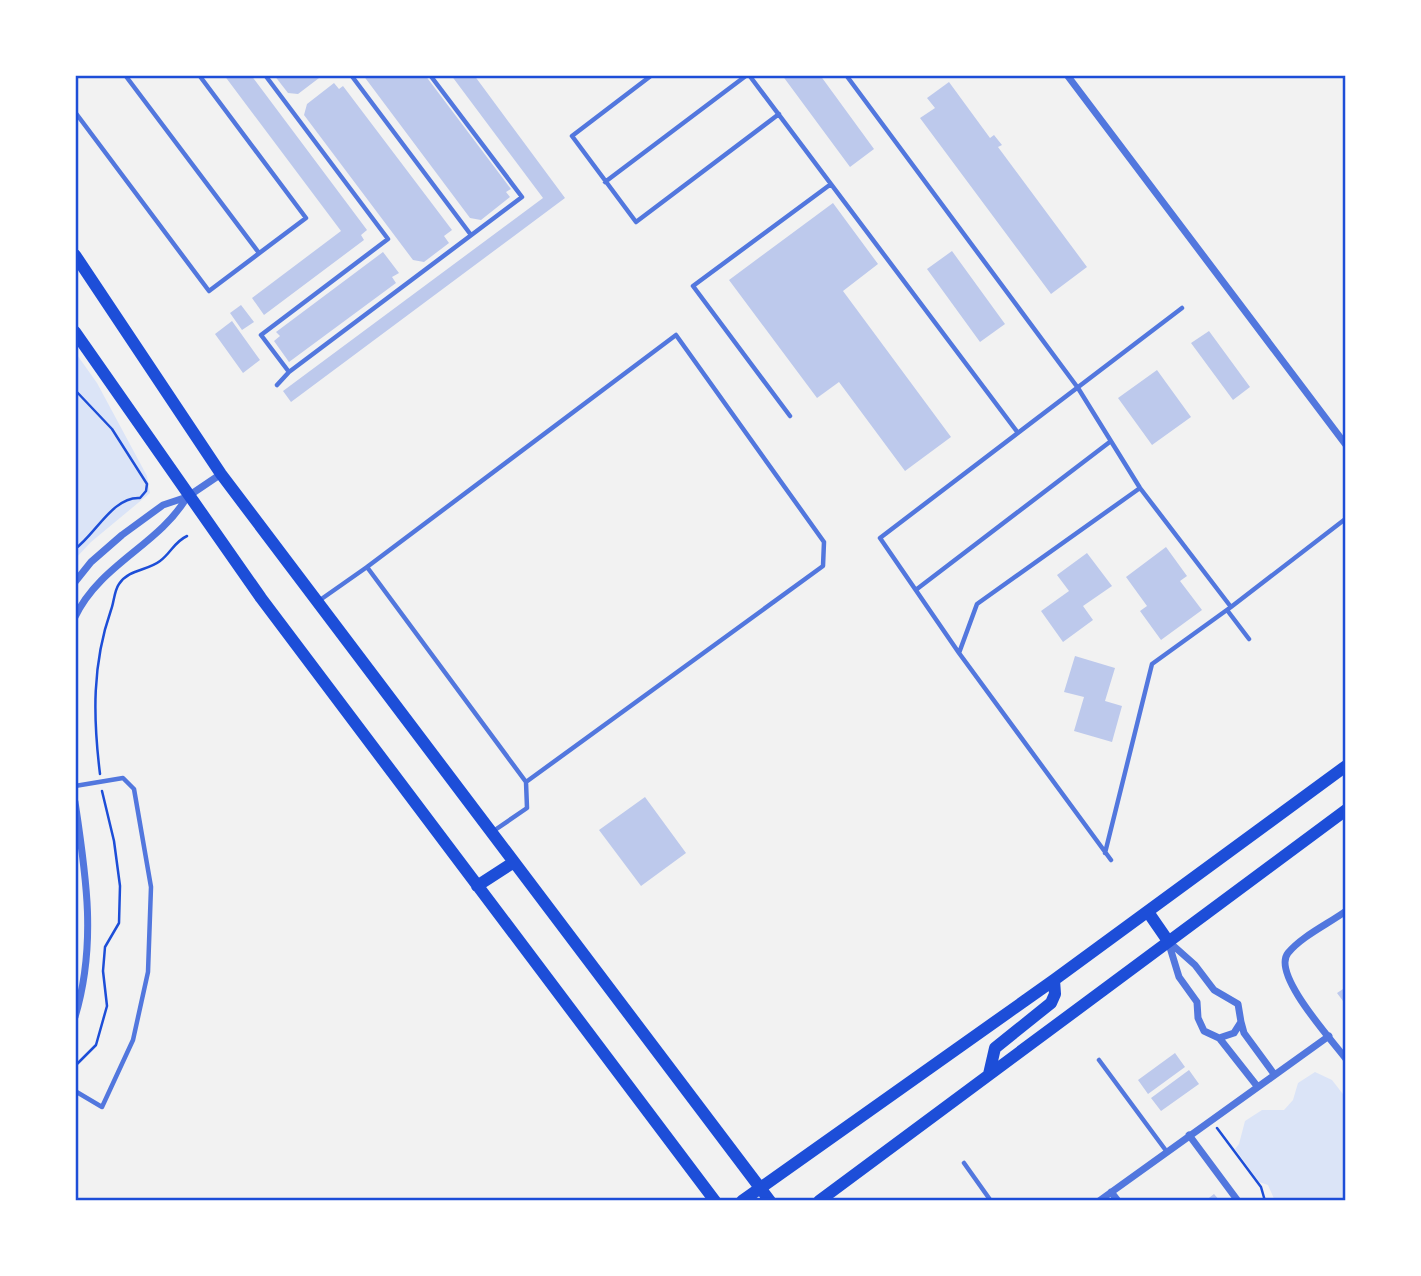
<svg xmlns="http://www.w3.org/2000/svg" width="1421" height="1276" font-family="'PT Sans Narrow',sans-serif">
  <rect width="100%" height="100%" fill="#f2f2f2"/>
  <path fill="#dbe4f7" d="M75,352L97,383L147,476L150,493L91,542L75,559Z
    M1315,1072L1332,1080L1346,1098V1201H1275L1268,1185L1259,1182L1235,1149L1239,1144L1245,1121L1262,1110H1284L1293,1100L1298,1083Z"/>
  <path fill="#bdc9ec" d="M224,75H251L367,230L361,235L364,240L264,315L252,298L341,231Z
    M274,75H323L298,94L288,93Z
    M363,75H425L511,189L506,192L510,197L481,220L470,218Z
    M451,75H474L565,198L291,402L283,391L543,198Z
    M782,75H820L874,149L850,167Z
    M949,82L990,138L994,135L1002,145L998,147L1087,267L1051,294L920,118L935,108L927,98Z
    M334,83L339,89L343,86L452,230L444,236L449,243L424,262L413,260L304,115L307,104Z
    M833,203L878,264L843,291L951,437L905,471L839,382L817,398L729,280Z
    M952,251L1005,324L980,342L927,269Z
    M383,252L399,273L392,277L396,283L289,362L274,341L280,336L276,332Z
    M241,305L254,322L242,330L230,313Z
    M232,321L260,360L243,373L215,334Z
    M1209,331L1250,387L1233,400L1191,343Z
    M1157,370L1191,417L1152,445L1118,398Z
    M1166,547L1187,576L1180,581L1202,610L1161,640L1140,611L1147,606L1126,577Z
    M1087,553L1112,586L1083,606L1093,620L1063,642L1041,611L1069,591L1057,575Z
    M1075,656L1115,668L1105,701L1122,706L1112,742L1074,731L1084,697L1064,692Z
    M645,797L686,853L641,886L599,830Z
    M1346,987V1005L1337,993Z
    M1175,1053L1185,1067L1148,1094L1138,1080Z
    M1189,1070L1199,1084L1161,1111L1151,1098Z
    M1214,1194L1220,1201H1205Z"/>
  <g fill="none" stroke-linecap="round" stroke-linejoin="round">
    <path stroke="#1d4ed8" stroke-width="2.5" d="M75,390L112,429L147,484L146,491L140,498C113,496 95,535 75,549
      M100,774C93,717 92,664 111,610C114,603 114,591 119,584C129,569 147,571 160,561C171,553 174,542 187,536
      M75,1066L96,1045L107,1006L103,971L105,947L119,923L120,886L114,841L102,791
      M1217,1128L1261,1187L1265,1201"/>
    <path stroke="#5277de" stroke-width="4.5" d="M125,75L259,253
      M265,75L388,239L261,335L289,372L522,197L430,75
      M351,75L471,235
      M652,75L572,136L636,222L779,114
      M749,75L1018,433
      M846,75L1078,388L1140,488L1231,607L1152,664L1105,853
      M75,112L209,291L306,218L199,75
      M605,182L747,75
      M277,385L289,372
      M790,416L693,286L831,184
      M367,567L676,335L824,542L823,566L526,782
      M917,589L1111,441
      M320,600L367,567L526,782L527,808L492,832
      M1231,607L1344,520
      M1227,610L1249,639
      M959,653L977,604L1140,488
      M75,786L123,778L134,789L151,887L148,972L133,1040L102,1107L75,1091
      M1111,860L959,653L880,538L1182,308
      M1099,1060L1167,1152
      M964,1163L991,1201"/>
    <path stroke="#5277de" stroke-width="7" d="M1067,75L1346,445
      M75,582L91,562L122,535L163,505L187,497L221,474
      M75,617C100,564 159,545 187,497
      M75,802C86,875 97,944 75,1017
      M1346,911C1328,924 1302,936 1288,953C1271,974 1332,1040 1346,1059
      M1168,941L1195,965L1214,990L1238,1004L1241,1022L1234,1033L1219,1038L1204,1031L1198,1018L1197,1002L1179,977Z
      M1241,1022L1244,1033L1274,1074
      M1220,1039L1257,1086
      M1189,1135L1238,1201
      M1111,1192L1118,1201
      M1099,1201L1329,1036"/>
    <path stroke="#1d4ed8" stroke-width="12" d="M75,255L221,474L770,1201
      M75,332L261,598L715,1201
      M477,886L514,862
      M1148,912L1168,941
      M989,1074L995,1048L1051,1003L1055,994L1054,980
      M742,1201L1054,980L1346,766
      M819,1201L1346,810"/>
  </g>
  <rect width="1421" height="1276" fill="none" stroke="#ffffff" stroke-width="154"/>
  <rect x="77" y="77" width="1267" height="1122" fill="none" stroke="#1d4ed8" stroke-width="2.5"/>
</svg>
